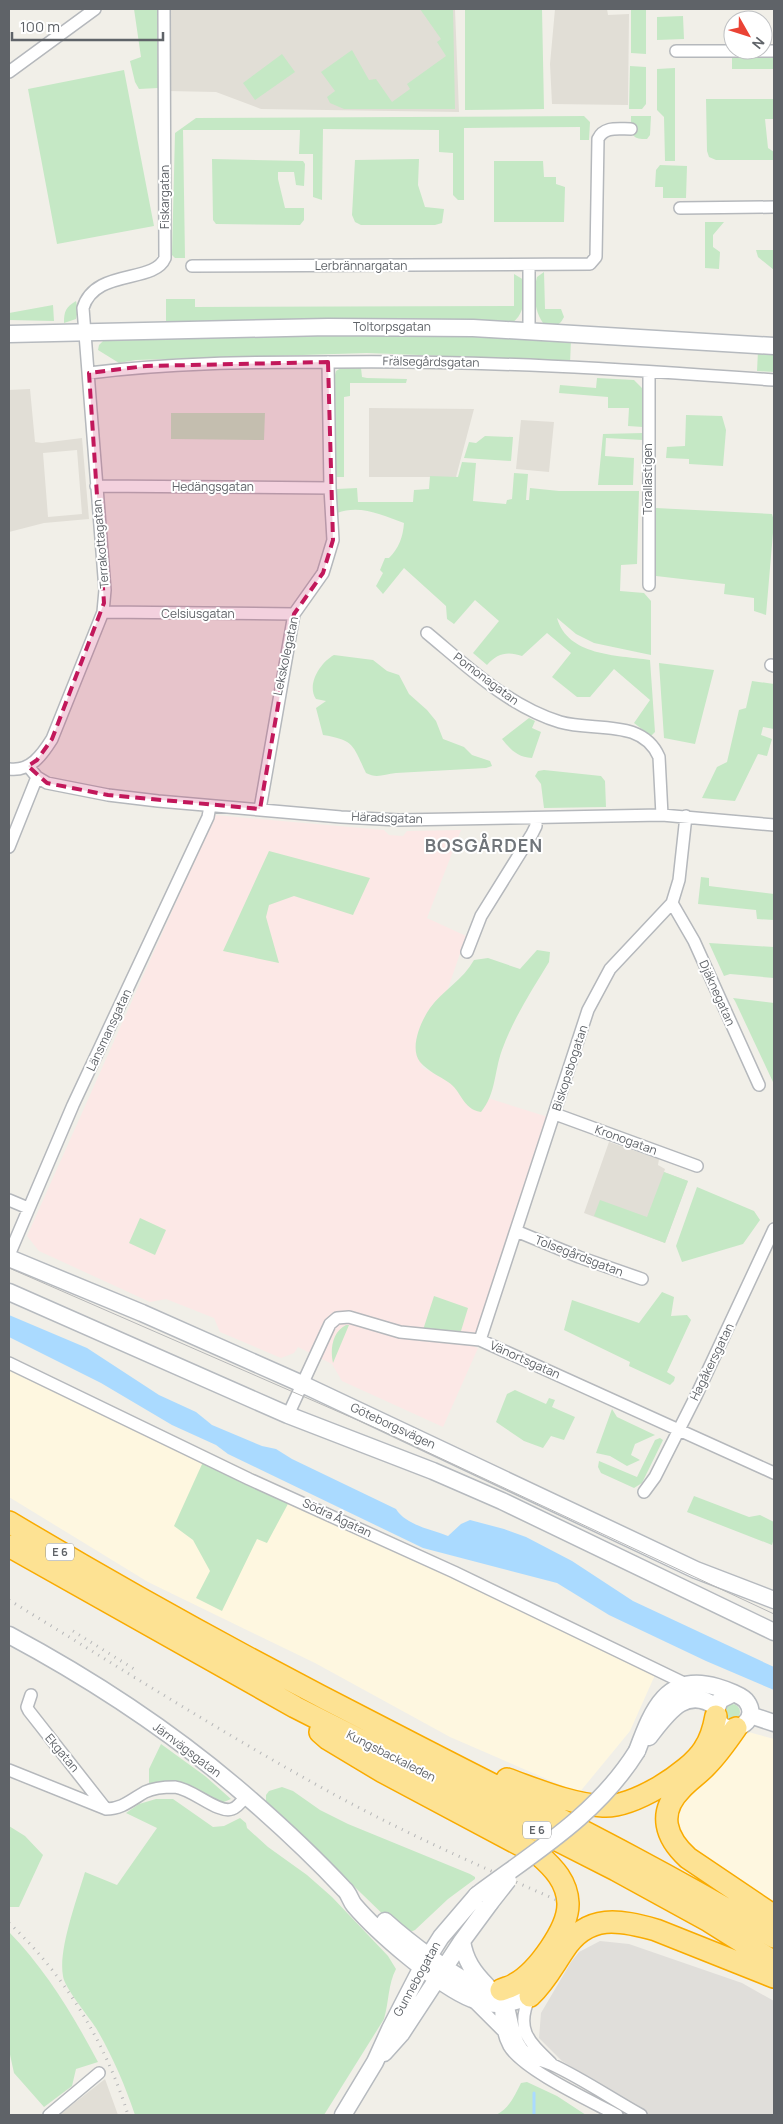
<svg xmlns="http://www.w3.org/2000/svg" width="783" height="2124" font-family="Manrope,sans-serif">
  <rect width="100%" height="100%" fill="#f1efe8"/>
  <path fill="#fef7e0" d="M9,1357L659,1666L630,1731L579,1793L450,1737L315,1663L148,1582L9,1497Z
    M745,1731L774,1739V1910L687,1850L672,1814Z"/>
  <path fill="#e0deda" d="M600,1941L629,1944L742,1983L774,2001V2115H600L614,2093L562,2061L539,2038L541,2013L571,1962L579,1952Z"/>
  <path fill="#e1ded6" fill-rule="evenodd" d="M169,9H455L459,112L261,109L216,92L168,91Z
    M555,9H607L608,15L629,14L628,105L552,104L550,64Z
    M30,389L35,442L42,443L82,438L89,519L44,523L9,532V390ZM77,450L82,514L48,517L43,453Z
    M369,408L474,409L456,477H369Z
    M521,420L554,422L549,472L516,469Z
    M609,1142L659,1159L658,1165L665,1169L664,1172L688,1181L665,1243L584,1213Z
    M105,2079L118,2115H59Z"/>
  <path fill="#fce8e6" d="M215,815L384,830L389,835L403,836L407,831L461,830L427,918L466,936L421,1067L481,1096L548,1117L478,1330L473,1334V1346L478,1348L443,1427L342,1381L332,1364L298,1347L294,1353L281,1358L220,1332L214,1318L166,1299L150,1302L39,1251L27,1236Z"/>
  <path fill="#c5e8c5" d="M134,9H157L158,88L139,89L135,82L130,61L141,57Z
    M420,9H453L455,109H344L330,103L327,97L335,91L321,72L352,50L369,80L376,79L392,102L410,89L407,84L446,56L437,42L441,39Z
    M465,9H542L544,109L465,110Z
    M631,9H646V54L631,53Z
    M683,16L684,39L657,40V17Z
    M282,54L295,72L255,100L243,83Z
    M732,58H774V69H732Z
    M630,66L646,67V104L642,109H629Z
    M675,68V161H665L664,117L657,110V69Z
    M124,70L154,226L57,244L28,89Z
    M706,99H774V119H765L768,148L774,152V160H716L709,157L707,151Z
    M584,116L590,122L589,140H580V127L464,128V200H458L453,195V153L439,152V130L323,129L322,200L313,197V154H299L300,130H183L185,258H175L172,255L175,133L196,118Z
    M631,116H651L650,135L647,139C629,140 631,131 631,116Z
    M212,159L303,161L305,164L304,186L296,185L294,172H278V179L285,208H304V220L300,225L216,224L213,220Z
    M419,159L418,185L425,207L444,209L442,223L435,225H361L355,222L352,215L355,160Z
    M494,161H543L544,177H556V184L565,187L564,222H494Z
    M660,165L687,166L686,198H663V187H655L656,170Z
    M705,222H724L713,235V247L720,252L719,269L705,268Z
    M756,250H774V270L758,257Z
    M544,272L545,309H561L564,317C559,327 554,327 543,323C534,310 533,293 537,277Z
    M514,274L524,280C525,295 526,313 512,323H166V299H195V307L514,306Z
    M76,301L78,310L76,319L64,323C64,311 66,307 76,301Z
    M53,305L54,321L9,320V313Z
    M466,333L571,339L570,364L471,357L367,353L136,360L119,363L98,350L99,345L105,339L142,337Z
    M758,351L774,352V372L757,371Z
    M341,368H361L362,377L367,378L407,379L406,383H350V396L344,397V477H336L335,375L336,371Z
    M597,378L634,380L643,389V427L628,426L629,408H608V397L559,393L560,385L596,388Z
    M171,413H265L264,440L171,439Z
    M686,415L722,416L726,430L723,466L689,464V459L666,458L667,447L685,446Z
    M643,433V440L606,438L605,456L634,458L633,485H598L603,434Z
    M485,436L513,437L511,461L464,458L469,442L476,443Z
    M462,462L476,463L473,501L506,504L507,500L512,499L514,473L528,474L526,500H529L530,488L559,491H639L637,564L621,565L620,591L644,593L651,601V655L594,643L576,634L557,618C568,656 616,655 650,660L655,732L651,736L634,723L650,700L614,669L590,697H577L552,677L571,653L547,633L522,656C508,651 497,653 487,665L473,653L499,621L475,600L454,624L447,619L446,606L404,568L383,594L376,586L383,573L380,570L385,558H389C399,548 403,537 404,523C382,515 360,504 337,513V489L357,488L358,502H413L414,490L429,489L430,476L458,477Z
    M656,508L772,514L774,521L766,615L754,611V598L724,594L725,584L656,576Z
    M334,655L373,660L387,671L399,675L409,694L427,710L436,721L443,739L464,747L472,755L490,761L492,766L486,768C456,770 426,771 396,773C384,774 377,779 366,773C353,746 355,740 323,735L316,708L326,701L316,699C306,684 321,662 334,655Z
    M659,663L714,670L695,744L664,738Z
    M752,681L774,684V729L763,727L761,735L772,739L767,756L758,754L735,801L702,798L717,767L727,762L739,710L746,708Z
    M529,718L535,721L532,728L541,732L532,758C517,757 511,750 502,739Z
    M544,770L601,776L605,781L606,807L544,808L541,784L535,776L538,771Z
    M269,851L370,878L353,915L294,896L269,905L266,917L279,963L223,951Z
    M701,877L709,878V886L774,894V920L757,919L756,910L698,904Z
    M709,943L774,947V978L730,974L724,976Z
    M537,950L550,952L549,962C532,990 513,1019 502,1050C494,1072 496,1094 481,1112C462,1109 462,1091 448,1082C439,1076 428,1071 420,1062C409,1048 421,1021 430,1008C443,990 463,980 474,960L488,958L520,969Z
    M733,998L774,1003L773,1082L735,1001Z
    M664,1172L688,1181L665,1243L594,1216L600,1200L647,1217Z
    M697,1187L754,1211L760,1220L743,1244L682,1262L676,1246Z
    M140,1218L166,1230L155,1255L129,1243Z
    M662,1292L674,1297L671,1316L687,1315L691,1320L667,1372L675,1377L674,1381L670,1385L629,1366L630,1362L564,1330L572,1300L639,1323Z
    M434,1296L468,1308L461,1331L423,1330Z
    M346,1325H349L333,1363C330,1350 332,1332 346,1325Z
    M515,1390L546,1404L549,1398L555,1400L552,1407L575,1417L564,1440L551,1436L543,1448L524,1441L496,1422L507,1394Z
    M612,1409L617,1417L655,1435L635,1444L631,1455L640,1460L627,1466L610,1456L596,1453Z
    M660,1438L663,1440L642,1483L634,1488L601,1473L598,1467L599,1461L637,1477L655,1440Z
    M203,1462L289,1502L267,1543L257,1539L222,1611L196,1598L210,1571L193,1540L174,1526Z
    M694,1496L749,1517L760,1515L774,1522V1538L772,1545L687,1512Z
    M724 1712a8 8 0 1 1 16 0a8 8 0 1 1-16 0Z
    M161,1744L205,1776L231,1799L219,1804C191,1785 183,1782 149,1784V1769Z
    M282,1787L293,1791L320,1810L348,1824L470,1874L475,1877V1879L448,1899L415,1930L408,1933L394,1925L266,1801V1795L269,1791Z
    M156,1799H173L213,1827L224,1826L240,1818L246,1823L247,1828L268,1847L307,1875L332,1897L388,1956L396,1969C388,1984 389,2002 384,2019L324,2115H135C125,2085 112,2055 96,2028C89,2017 64,1987 63,1976C58,1950 77,1899 85,1872L117,1885L157,1828L126,1813L139,1804Z
    M9,1826L25,1836L43,1855L19,1907H9Z
    M9,1932C46,1970 73,2015 98,2062L76,2069L72,2086L44,2107L14,2073L9,2050Z
    M527,2082L557,2096L586,2115H496C509,2109 515,2095 521,2083Z"/>
  <path fill="#aadaff" d="M9,1315L87,1348L159,1395L196,1412L212,1425L262,1446L276,1449L292,1459L396,1509C406,1525 430,1529 448,1536L461,1524L470,1520L504,1529L526,1537L572,1561L633,1601L774,1667V1690L706,1661L609,1615L557,1583L423,1548L228,1454L216,1445L172,1425L101,1383L9,1337Z"/>
  <g fill="none" stroke-linecap="round" stroke-linejoin="round">
    <path stroke="#aadaff" stroke-width="3" d="M534,2115V2093"/>
    <defs>
      <path id="street" d="M676,51H774
        M9,72L95,9
        M680,208L774,207
        M192,266L590,264L596,257L598,139C604,126 618,129 631,129
        M529,266V330
        M89,373C169,363 249,362 330,362C478,360 626,369 774,380
        M649,373V585
        M96,486L330,488
        M103,612L294,614
        M427,633C468,667 508,706 560,722C594,732 642,718 659,757L662,815
        M771,665L774,666
        M28,766L37,777L47,783L108,795L158,801L341,817L399,820L662,815L774,825
        M9,769C30,772 42,755 52,739L103,612L105,590L83,308C95,268 154,284 165,258L164,9
        M260,809L294,614L323,573L333,540L330,488L328,362
        M9,847L37,777
        M672,903L694,941L759,1085
        M467,952L481,916L532,834L536,826V818
        M555,1114L697,1166
        M9,1200L28,1208
        M516,1231L579,1257L642,1279
        M9,1255L73,1105L208,817L210,806
        M480,1340L588,1010L610,969L672,903L679,880L686,816
        M9,1363L249,1479L454,1572L686,1684
        M288,1415L330,1324L337,1318L349,1317L400,1332L480,1340L774,1473
        M644,1492L655,1477L696,1396L774,1229
        M31,1695L27,1707L29,1711L106,1809
        M9,1770L106,1809C122,1809 131,1800 145,1792C153,1788 165,1787 175,1787C193,1789 218,1814 232,1809C238,1807 242,1801 246,1796
        M530,1996C515,2029 528,2041 551,2063
        M501,1997C500,2013 501,2031 509,2046C523,2070 591,2101 617,2115
        M505,1998C513,2014 511,2035 522,2049C530,2059 542,2060 553,2065C583,2079 612,2099 641,2115
        M472,2000L503,2031
        M49,2115L99,2073"/>
      <path id="secondary" d="M9,334L328,327L473,328L774,346
        M9,1258L142,1313L302,1384L696,1570L774,1600
        M9,1292L288,1415L433,1471L502,1501L774,1632
        M9,1635C95,1681 178,1736 251,1800C283,1828 315,1858 344,1889C349,1893 350,1900 354,1905C377,1932 439,1986 472,1999C491,2007 512,2004 530,1996
        M750,1715L774,1723
        M649,1737C667,1714 686,1685 716,1707
        M637,1751C652,1711 666,1672 717,1687C724,1689 744,1696 747,1702C759,1719 737,1735 721,1725L715,1713L720,1700L732,1694
        M385,1921C405,1939 457,1980 481,1988C487,1990 494,1990 501,1990
        M462,1941C465,1960 473,1972 487,1986
        M384,2053L401,2034L462,1941L490,1903
        M343,2115L375,2062L390,2029L422,1967L441,1937L477,1895"/>
      <path id="highway" d="M9,1522C134,1597 262,1667 392,1733C521,1800 650,1862 774,1937
        M9,1546L295,1707L616,1870L709,1921L774,1962
        M736,1728C727,1741 718,1754 707,1765C699,1774 689,1780 681,1789C657,1813 666,1838 688,1858L774,1916
        M320,1732L328,1739L383,1772L539,1855C554,1868 567,1882 568,1903C569,1928 537,1972 515,1984C511,1987 505,1988 501,1990
        M507,1779C538,1790 570,1804 603,1806C632,1808 689,1773 704,1749C711,1739 714,1727 716,1716
        M530,1996C545,1982 553,1966 564,1950C588,1913 620,1920 656,1930L774,1977"/>
    </defs>
    <use href="#street" stroke="#b5b8bc" stroke-width="14"/>
    <use href="#secondary" stroke="#b6babf" stroke-width="19"/>
    <use href="#highway" stroke="#f9ab00" stroke-width="24"/>
    <use href="#street" stroke="#fff" stroke-width="11"/>
    <use href="#secondary" stroke="#fff" stroke-width="16"/>
    <use href="#highway" stroke="#fde293" stroke-width="21"/>
    <path stroke="#b6b7b8" stroke-width="1" d="M9,1268L378,1429L774,1614"/>
    <path stroke="#b6b7b8" stroke-width="3" stroke-dasharray="1 6" stroke-linecap="butt" d="M9,1600C117,1666 225,1735 337,1796C409,1835 484,1868 559,1901
      M73,1631L134,1669
      M9,1923C64,1974 106,2043 128,2115"/>
    <defs>
      <path id="secondary-bridge" d="M477,1895C536,1851 597,1815 637,1751
        M490,1903L508,1880"/>
    </defs>
    <use href="#secondary-bridge" stroke="#b6babf" stroke-width="19" stroke-linecap="butt"/>
    <use href="#secondary-bridge" stroke="#fff" stroke-width="16"/>
  </g>
  <path fill="#c2185b" fill-opacity="0.2" stroke="#c2185b" stroke-width="4" stroke-dasharray="10 6" stroke-linejoin="round" d="M328,362L333,540L323,573L294,614L260,809L108,795L47,783L28,766L37,760L52,739L104,603L89,373L146,366Z"/>
  <g text-anchor="middle" stroke-width="4" stroke-linejoin="round" paint-order="stroke">
    <g fill="#fff" stroke="#8f9295" stroke-width="1">
      <rect x="46" y="1543.5" width="28" height="17" rx="4"/>
      <rect x="523" y="1821.5" width="28" height="17" rx="4"/>
    </g>
    <g font-size="11" font-weight="bold" fill="#5f6368">
      <text x="60" y="1556">E 6</text>
      <text x="537" y="1834">E 6</text>
    </g>
    <g font-size="12" fill="#5f6368" stroke="#fff">
      <text transform="translate(165 197) rotate(-90)" y="4">Fiskargatan</text>
      <text x="361" y="270">Lerbrännargatan</text>
      <text x="392" y="331">Toltorpsgatan</text>
      <text transform="translate(431 362) rotate(1)" y="4">Frälsegårdsgatan</text>
      <text transform="translate(648 479) rotate(-90)" y="4">Torallastigen</text>
      <text x="213" y="491">Hedängsgatan</text>
      <text transform="translate(101 544) rotate(-95)" y="4">Terrakottagatan</text>
      <text x="198" y="618">Celsiusgatan</text>
      <text transform="translate(286 656) rotate(-78)" y="4">Lekskolegatan</text>
      <text transform="translate(486 679) rotate(37)" y="4">Pomonagatan</text>
      <text transform="translate(387 818) rotate(2)" y="4">Häradsgatan</text>
      <text transform="translate(717 993) rotate(66)" y="4">Djäknegatan</text>
      <text transform="translate(109 1030) rotate(-65)" y="4">Länsmansgatan</text>
      <text transform="translate(570 1068) rotate(-72)" y="4">Biskopsbogatan</text>
      <text transform="translate(626 1140) rotate(20)" y="4">Kronogatan</text>
      <text transform="translate(579 1256) rotate(21)" y="4">Tolsegårdsgatan</text>
      <text transform="translate(525 1360) rotate(24)" y="4">Vänortsgatan</text>
      <text transform="translate(712 1362) rotate(-64)" y="4">Hagåkersgatan</text>
      <text transform="translate(393 1426) rotate(25)" y="4">Göteborgsvägen</text>
      <text transform="translate(337 1518) rotate(25)" y="4">Södra Ågatan</text>
      <text transform="translate(187 1750) rotate(37)" y="4">Järnvägsgatan</text>
      <text transform="translate(62 1753) rotate(50)" y="4">Ekgatan</text>
      <text transform="translate(391 1756) rotate(27)" y="4">Kungsbackaleden</text>
      <text transform="translate(417 1979) rotate(-61)" y="4">Gunnebogatan</text>
    </g>
    <g font-size="18" font-weight="bold" letter-spacing="1" fill="#70757a" stroke="#fff">
      <text x="484" y="852">BOSGÅRDEN</text>
    </g>
  </g>
  <rect width="783" height="2124" fill="none" stroke="#5f6368" stroke-width="20"/>
  <g transform="translate(748 35) rotate(129)"><circle r="24" fill="#ffffff" stroke="#bfc1c3"/>
  <path d="M0-4L9 19L0 12L-9 19Z" fill="#ea4335"/>
  <text y="-8" font-size="14" font-weight="bold" text-anchor="middle" fill="#5f6368">N</text>
  </g>
  <path d="M12 32v8h151v-8" fill="none" stroke="#5f6368" stroke-width="2.5"/>
  <text x="20" y="32" font-size="15" fill="#5f6368" stroke="#ffffff" stroke-width="4" paint-order="stroke">100 m</text>
</svg>
